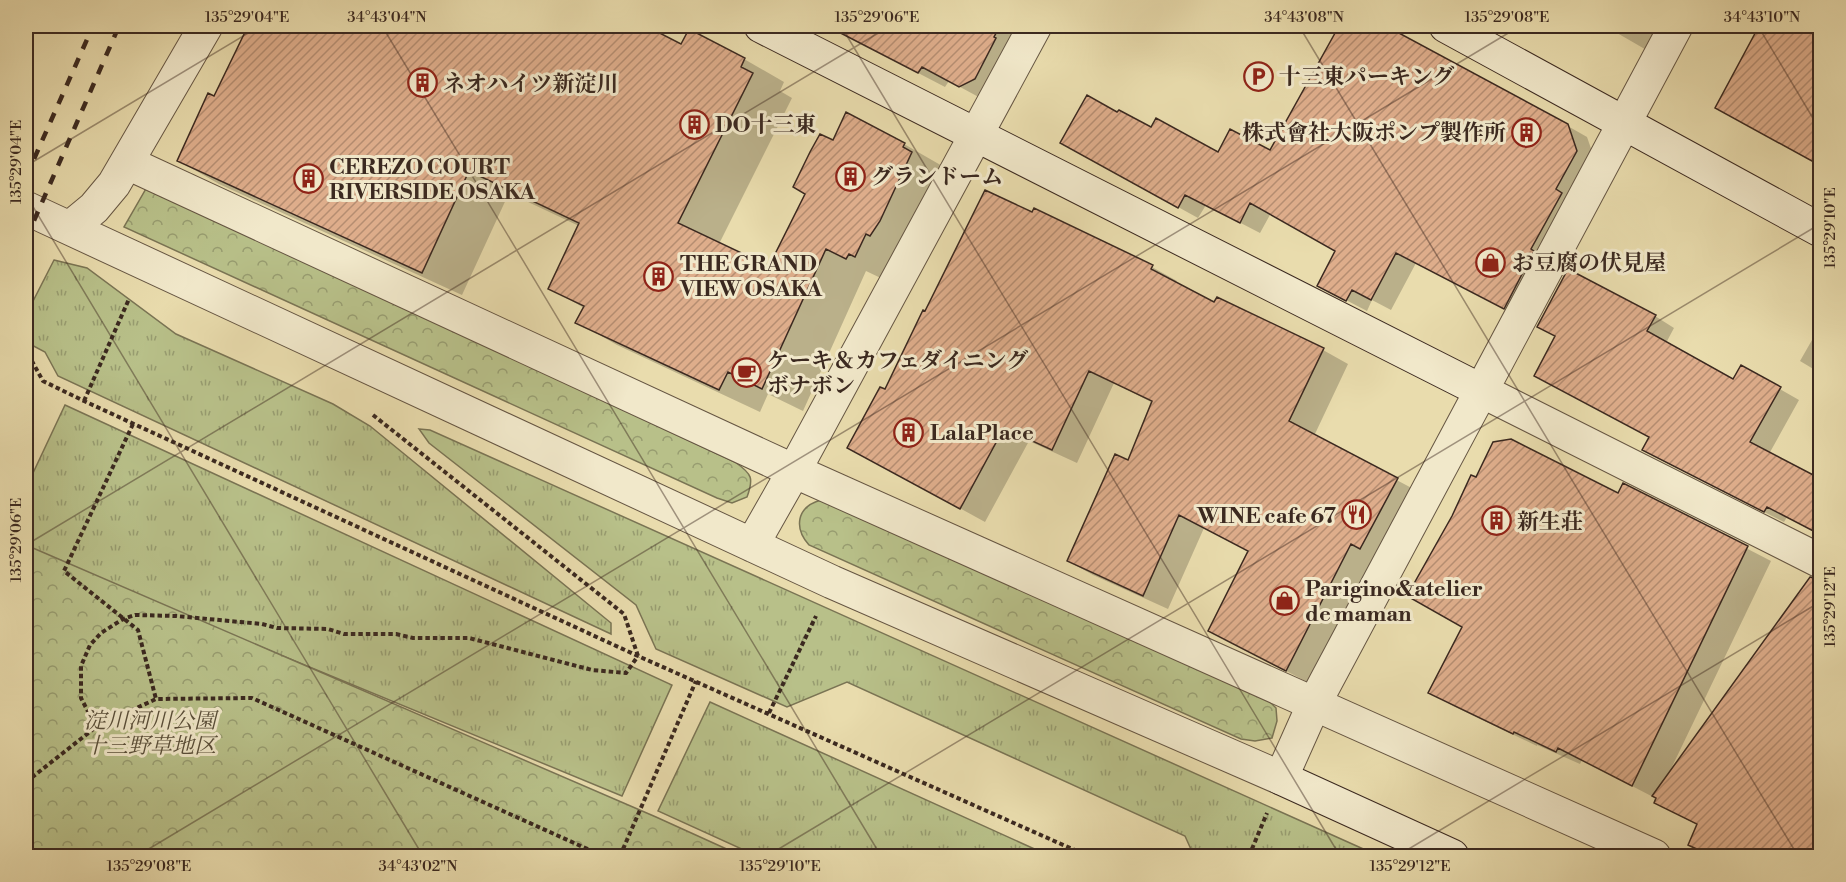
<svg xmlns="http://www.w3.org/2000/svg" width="1846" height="882" font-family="'Libre Bodoni','Noto Serif JP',serif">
  <defs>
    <pattern id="grass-tufts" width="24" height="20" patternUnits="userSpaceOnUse" patternTransform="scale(1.5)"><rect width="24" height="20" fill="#b8c089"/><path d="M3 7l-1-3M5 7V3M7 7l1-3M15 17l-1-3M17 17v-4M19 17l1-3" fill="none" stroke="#979c70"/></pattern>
    <pattern id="park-crowns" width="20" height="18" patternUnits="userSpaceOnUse" patternTransform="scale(1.5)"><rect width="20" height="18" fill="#b8c089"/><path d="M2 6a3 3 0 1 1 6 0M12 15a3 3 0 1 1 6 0" fill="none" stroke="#979c70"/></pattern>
    <pattern id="building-hatch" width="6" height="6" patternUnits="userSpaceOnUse" patternTransform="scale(1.5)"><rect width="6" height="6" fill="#dead8b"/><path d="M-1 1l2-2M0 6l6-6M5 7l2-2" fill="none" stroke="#b58d71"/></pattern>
  </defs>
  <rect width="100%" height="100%" fill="#e9dcad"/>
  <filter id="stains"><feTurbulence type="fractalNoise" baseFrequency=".00333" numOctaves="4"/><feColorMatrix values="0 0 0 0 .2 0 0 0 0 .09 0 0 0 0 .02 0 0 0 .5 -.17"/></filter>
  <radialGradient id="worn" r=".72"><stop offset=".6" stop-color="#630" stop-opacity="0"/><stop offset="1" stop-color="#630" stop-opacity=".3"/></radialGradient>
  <path fill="url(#grass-tufts)" stroke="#7a7454" stroke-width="1.5" d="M54,260L87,268L176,334L333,404L370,426L611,623V634L58,376L45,352L26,342V315Z
    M65,405L672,685L622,796L43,557L26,554V488Z
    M419,429L430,430L1379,856H1194L1185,836L847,682L787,707L656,649L636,605L429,443Z
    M710,702L1050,856H757L658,811Z"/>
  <path fill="url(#park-crowns)" stroke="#7a7454" stroke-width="1.5" d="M147,187L735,462C752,474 754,478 747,497L732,503L717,498L124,227Z
    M821,500L1267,699L1276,708L1277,721L1272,738L1255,741L1241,739L809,545C794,528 796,507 821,500Z
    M26,545L656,817L742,856H26Z"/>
  <path fill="#0003" d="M252,26H643L682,46L744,59L784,82L780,91L792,98L719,244L769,267L833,142L904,144L944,167L887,281L866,271L803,411L768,394L760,412L617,345L577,322L584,308L550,288L579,226L509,193L462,295L219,184L179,161Z
    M828,26H1035L986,101L949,81L945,87Z
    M1341,26H1383L1507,94L1508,92L1587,137L1596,163L1524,319L1416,263L1391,310L1372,300L1367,311L1319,286L1337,251L1271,213L1260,233L1206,205L1198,218L1082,154L1118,114L1151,129L1219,154L1270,152Z
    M1605,26H1682L1662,59Z
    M1761,26H1820V165L1717,108Z
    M1035,210L1152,267L1177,281L1175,283L1215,304L1218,299L1323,350L1348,364L1314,436L1421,493L1311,684L1235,644L1250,551L1204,528L1168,609L1093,575L1068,561L1129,462L1153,403L1114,383L1077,463L1029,441L985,522L874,461L886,391Z
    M1655,316L1674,328L1666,343L1733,381L1741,367L1799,400L1769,454L1820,481V535L1787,517L1784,522L1663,461L1644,450L1651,437L1556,386Z
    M1820,326V373L1800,361Z
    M1624,485L1771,561L1669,773L1670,774L1820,598V856H1715L1690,843L1699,826L1656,803L1657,799L1582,760L1580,764L1537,745V746L1453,706L1430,692L1464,626L1618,495Z"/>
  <path fill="url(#building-hatch)" stroke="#3b2920" stroke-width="1.5" d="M248,26H646L681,44L689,29L745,58L741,67L753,73L678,223L769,266L805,194L793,187L810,152L820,134L833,140L846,112L905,143L903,147L912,152L880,221L870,236L866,234L855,257L849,254L846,259L826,249L762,389L728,372L719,390L575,323L584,306L548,289L579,223L469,171L422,273L177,161L208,93L214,96Z
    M827,26H1000L994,37L996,38L975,79L959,87L922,67L918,73Z
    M1339,26H1386L1568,124L1577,151L1556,189L1562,193L1531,249L1534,251L1504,309L1396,253L1371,300L1352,290L1346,301L1317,286L1335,251L1250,203L1240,223L1185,195L1178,208L1060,143L1087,95L1117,112L1119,110L1151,127L1156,118L1218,152L1230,129L1270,150Z
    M1759,26H1821V166L1715,108Z
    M985,190L1032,212L1034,208L1153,265L1151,269L1214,302L1217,297L1324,348L1289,421L1398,478L1360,549L1351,544L1286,671L1208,631L1248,551L1179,515L1143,596L1067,561L1115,454L1128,460L1152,401L1089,371L1052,450L1004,428L960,509L847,448L880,387L885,389L923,310L925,311Z
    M1568,269L1656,315L1647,331L1733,379L1741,365L1781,387L1750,442L1821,479V535L1767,507L1764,512L1642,450L1649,437L1534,376L1555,336L1537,327Z
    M1511,439L1618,493L1623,483L1748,546L1632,786L1558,748L1556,752L1514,732L1513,734L1428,693L1462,627L1407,596L1452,516L1471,475L1476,477L1493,442Z
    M1810,577L1821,580V856H1712L1688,845L1697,824L1654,803L1656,798L1652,796Z"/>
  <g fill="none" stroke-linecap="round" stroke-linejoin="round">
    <defs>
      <path id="street" d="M128,163L794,471L1654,856
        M26,208L832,582L1281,778L1314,704L1676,26
        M71,227L94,208L114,184L206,26
        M1482,391L1820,561
        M752,545L794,471L1035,26"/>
      <path id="secondary" d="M761,26L1482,391
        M1446,26L1820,230
        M1281,778L1452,856"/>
    </defs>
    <use href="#street" stroke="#665643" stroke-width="35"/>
    <use href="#secondary" stroke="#3b2920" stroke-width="35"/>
    <path stroke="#3b2920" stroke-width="4" stroke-dasharray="4.5 3" stroke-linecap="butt" d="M28,354L43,381L84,401L638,656L1088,856
      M84,401L129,299
      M373,415L624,614L638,656
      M133,424L64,571L138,630L156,699
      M769,713L816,616
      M96,727L81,698V666L90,645L101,633L123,619L135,615L176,616L262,624L277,628L328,629L344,634H396L413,638H469L592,670L626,673L638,656
      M26,782L96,727L156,699L252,698L603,856
      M620,856L696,681
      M1249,856L1267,813"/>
    <use href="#street" stroke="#f1e8ca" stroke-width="33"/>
    <use href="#secondary" stroke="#f1e8ca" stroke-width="33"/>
    <path stroke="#3b2920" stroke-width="4.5" stroke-dasharray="10 10" stroke-linecap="butt" d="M26,177L93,26
      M26,239L119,26"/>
  </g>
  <path fill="none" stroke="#3b2920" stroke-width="1.5" stroke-opacity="0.45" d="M382,26L881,856M841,26L1340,856M1299,26L1798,856M1758,26L1820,130M26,166L260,26M26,195L423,856M26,545L890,26M137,856L1520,26M767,856L1820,224M1397,856L1820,602"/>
  <defs>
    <symbol id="parking-ring" viewBox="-11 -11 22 22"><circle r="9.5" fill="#f1e8ca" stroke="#8f2418" stroke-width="1.5"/><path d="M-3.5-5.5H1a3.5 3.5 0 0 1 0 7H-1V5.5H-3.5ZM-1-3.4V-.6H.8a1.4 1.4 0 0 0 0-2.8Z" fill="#8f2418"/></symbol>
    <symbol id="building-ring" viewBox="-11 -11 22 22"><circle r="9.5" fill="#f1e8ca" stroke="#8f2418" stroke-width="1.5"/><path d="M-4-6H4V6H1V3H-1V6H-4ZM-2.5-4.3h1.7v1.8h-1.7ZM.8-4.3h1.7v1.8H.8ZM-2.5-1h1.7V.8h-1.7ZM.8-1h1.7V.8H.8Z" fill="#8f2418"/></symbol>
    <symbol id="shop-ring" viewBox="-11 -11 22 22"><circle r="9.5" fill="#f1e8ca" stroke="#8f2418" stroke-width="1.5"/><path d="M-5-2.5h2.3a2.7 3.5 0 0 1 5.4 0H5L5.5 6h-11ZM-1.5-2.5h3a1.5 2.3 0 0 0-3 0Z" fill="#8f2418"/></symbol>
    <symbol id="cafe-ring" viewBox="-11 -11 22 22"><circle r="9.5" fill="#f1e8ca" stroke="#8f2418" stroke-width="1.5"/><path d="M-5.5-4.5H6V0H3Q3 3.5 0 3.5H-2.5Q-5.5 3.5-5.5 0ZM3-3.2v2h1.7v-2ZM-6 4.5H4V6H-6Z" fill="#8f2418"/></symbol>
    <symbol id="restaurant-ring" viewBox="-11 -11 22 22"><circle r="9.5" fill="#f1e8ca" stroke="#8f2418" stroke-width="1.5"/><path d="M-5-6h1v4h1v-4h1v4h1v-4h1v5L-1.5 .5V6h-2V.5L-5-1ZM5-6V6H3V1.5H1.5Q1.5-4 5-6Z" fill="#8f2418"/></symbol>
  </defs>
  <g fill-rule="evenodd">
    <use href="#parking-ring" x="1242" y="60" width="33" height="33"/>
    <use href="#building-ring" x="406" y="66" width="33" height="33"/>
    <use href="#building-ring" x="678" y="108" width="33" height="33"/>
    <use href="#building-ring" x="1510" y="116" width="33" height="33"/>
    <use href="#building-ring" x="834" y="160" width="33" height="33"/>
    <use href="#building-ring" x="292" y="162" width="33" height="33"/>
    <use href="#shop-ring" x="1474" y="246" width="33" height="33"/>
    <use href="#building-ring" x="642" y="260" width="33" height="33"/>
    <use href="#cafe-ring" x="730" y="356" width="33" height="33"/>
    <use href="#building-ring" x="892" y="416" width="33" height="33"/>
    <use href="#restaurant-ring" x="1340" y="498" width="33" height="33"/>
    <use href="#building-ring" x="1480" y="504" width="33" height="33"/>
    <use href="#shop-ring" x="1268" y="584" width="33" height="33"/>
  </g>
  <g text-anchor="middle" stroke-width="6" stroke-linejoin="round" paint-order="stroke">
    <g font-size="22" font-weight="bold" fill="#3b2920" stroke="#f1e8ca" text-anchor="start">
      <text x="1279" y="84">十三東パーキング</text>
      <text x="443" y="91">ネオハイツ新淀川</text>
      <text x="715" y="132">DO十三東</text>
      <text x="1506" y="140" text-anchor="end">株式會社大阪ポンプ製作所</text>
      <text x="329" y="174">CEREZO COURT<tspan x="329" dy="25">RIVERSIDE OSAKA</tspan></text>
      <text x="871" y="184">グランドーム</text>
      <text x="1512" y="270">お豆腐の伏見屋</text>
      <text x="680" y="271">THE GRAND<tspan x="680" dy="25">VIEW OSAKA</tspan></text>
      <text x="767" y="368">ケーキ＆カフェダイニング<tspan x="767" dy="25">ボナボン</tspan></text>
      <text x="930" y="440">LalaPlace</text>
      <text x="1336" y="523" text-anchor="end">WINE cafe 67</text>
      <text x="1517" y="529">新生荘</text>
      <text x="1305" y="596">Parigino&amp;atelier<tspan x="1305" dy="25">de maman</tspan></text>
    </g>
    <g font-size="22" font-style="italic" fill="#5a4f3a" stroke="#f1e8ca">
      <text x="150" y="728">淀川河川公園<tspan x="150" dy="25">十三野草地区</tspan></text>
    </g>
  </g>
  <rect width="1846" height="882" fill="none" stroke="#e9dcad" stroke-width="66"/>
  <rect x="33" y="33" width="1780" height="816" fill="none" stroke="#3b2920" stroke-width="2"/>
  <g font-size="15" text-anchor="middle" fill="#3b2920">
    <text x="247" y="22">135°29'04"E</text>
    <text x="387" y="22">34°43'04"N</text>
    <text x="877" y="22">135°29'06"E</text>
    <text x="1304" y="22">34°43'08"N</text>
    <text x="1507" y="22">135°29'08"E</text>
    <text x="1762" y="22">34°43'10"N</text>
    <text transform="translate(16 162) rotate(-90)" y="5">135°29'04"E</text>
    <text transform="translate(1830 228) rotate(-90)" y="5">135°29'10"E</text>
    <text transform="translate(16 540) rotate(-90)" y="5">135°29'06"E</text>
    <text transform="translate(1830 607) rotate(-90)" y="5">135°29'12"E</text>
    <text x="149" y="871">135°29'08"E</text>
    <text x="418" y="871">34°43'02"N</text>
    <text x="780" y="871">135°29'10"E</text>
    <text x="1410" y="871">135°29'12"E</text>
  </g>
  <rect width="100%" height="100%" filter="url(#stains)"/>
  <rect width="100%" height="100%" fill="url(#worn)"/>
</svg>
